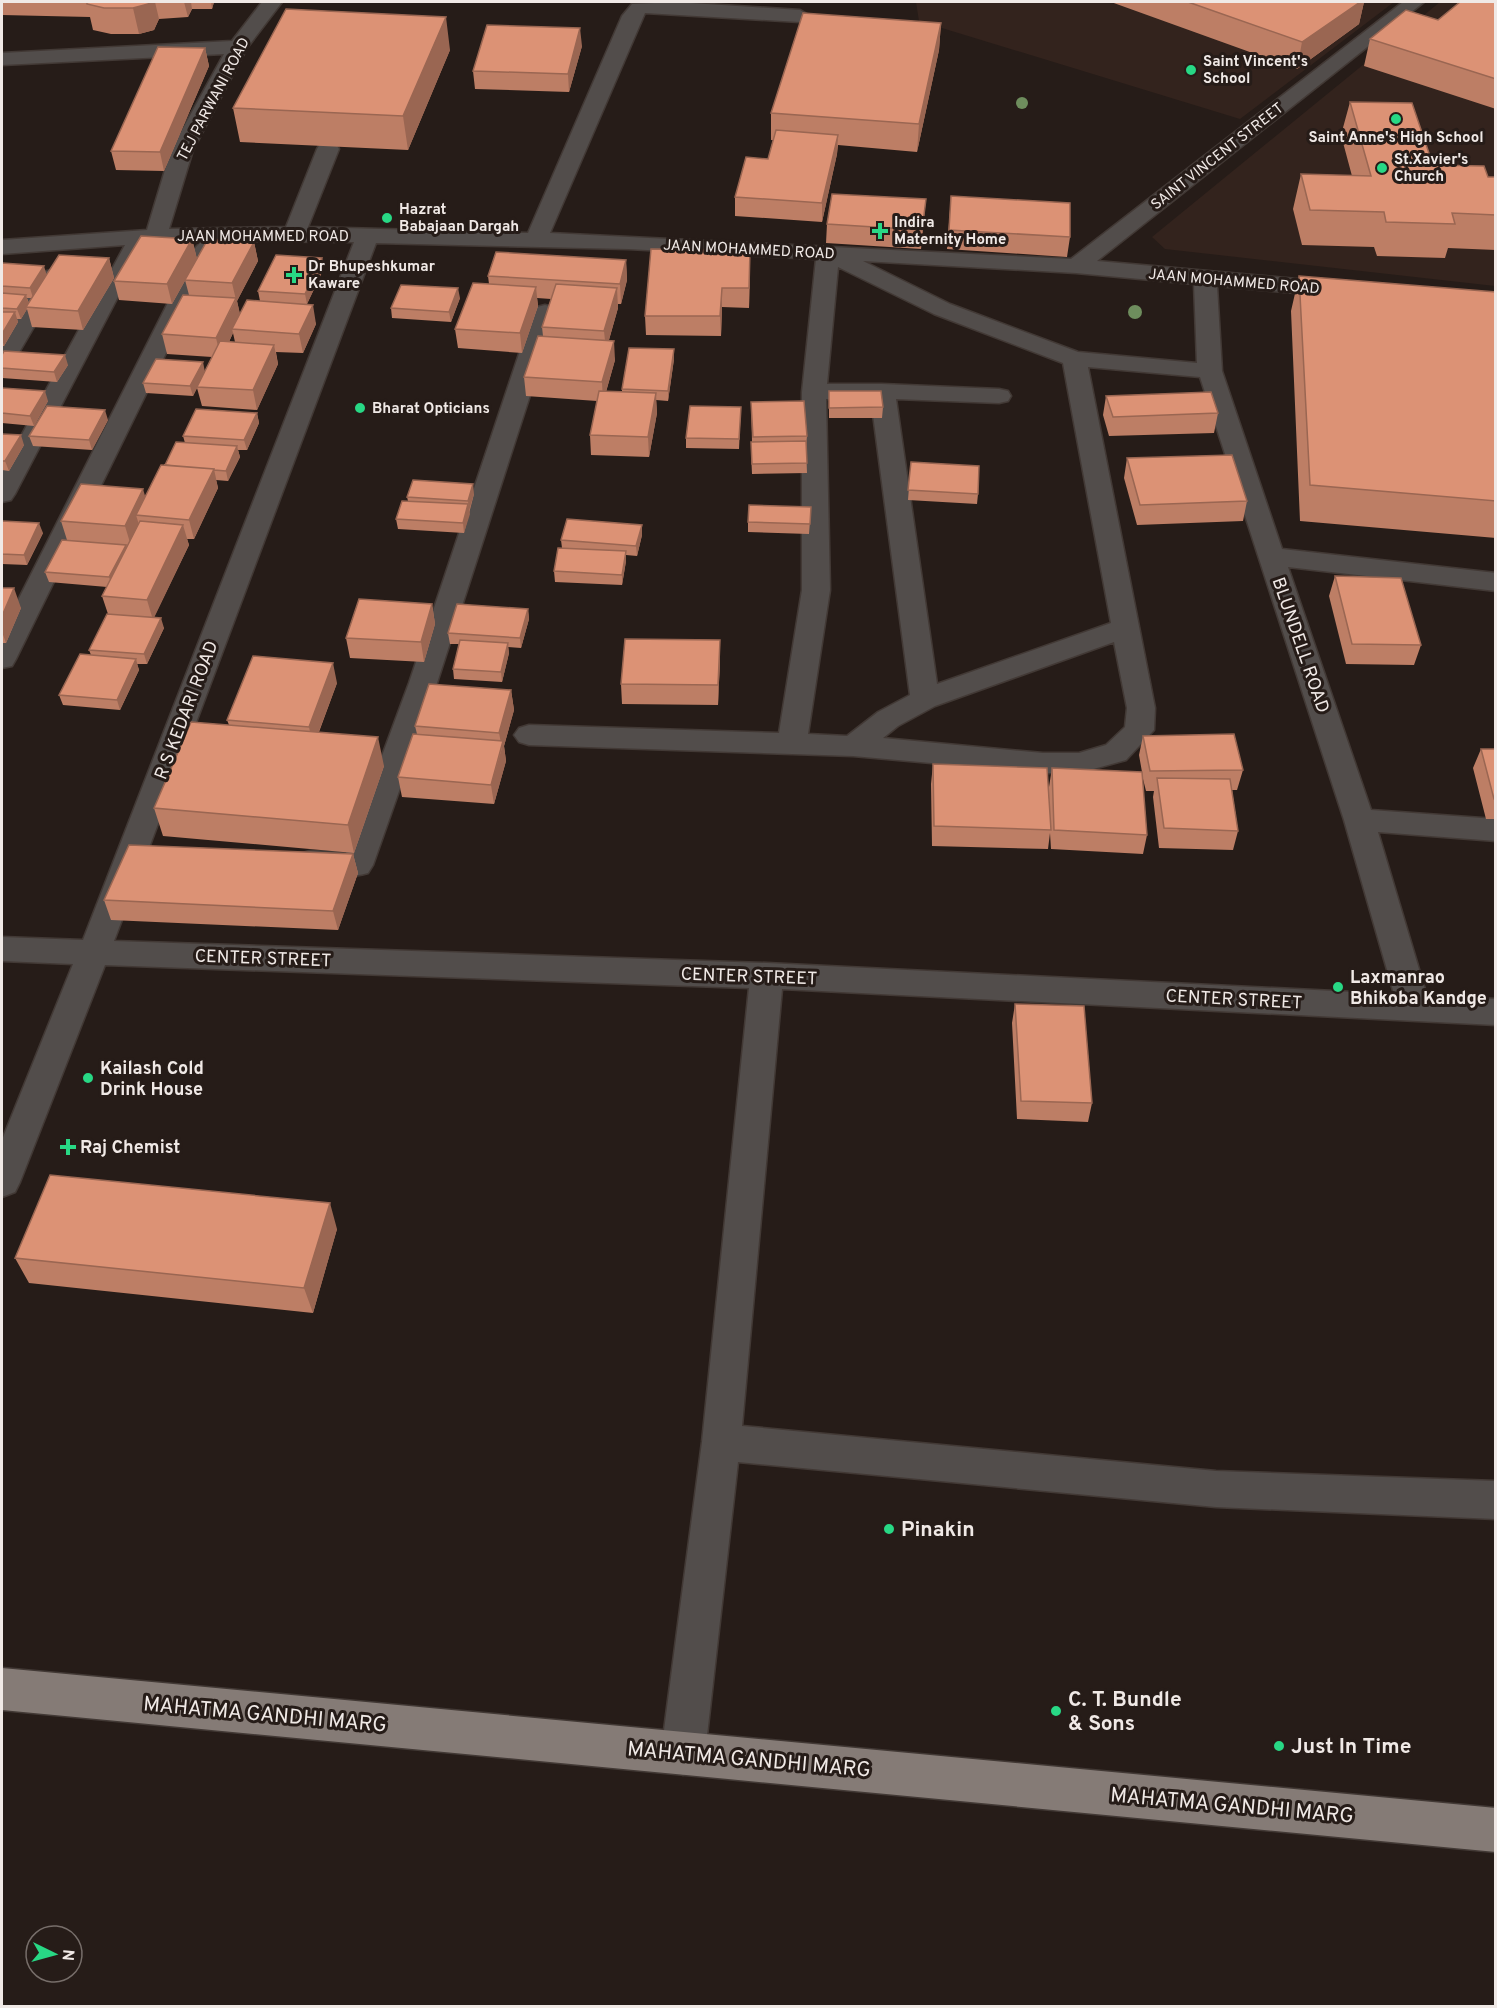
<svg xmlns="http://www.w3.org/2000/svg" width="1497" height="2008" font-family="Overpass,sans-serif">
  <rect width="100%" height="100%" fill="#261c18"/>
  <path fill="#33231d" d="M916,2H1394L1240,119L919,21Z
    M1440,2H1495V286L1165,249L1152,237Z"/>
  <g fill="none" stroke-linecap="round" stroke-linejoin="round">
    <defs>
      <path id="minor" d="M262,2H282L247,48L193,150L169,229L286,227L317,149L320,144H336L339,149L308,227L528,233L622,16L632,4L676,2L800,10L810,16L800,22L645,13L550,233L1071,259L1403,2H1424L1097,261L1341,283L1349,285L1353,290L1349,295L1341,297L1217,286L1222,371L1282,549L1496,573V591L1288,567L1371,810L1496,819V841L1378,832L1427,996L1496,999V1025L782,989L742,1426L1216,1471L1496,1481V1519L1216,1507L738,1462L705,1753L698,1768L683,1775L668,1768L661,1753L702,1442L749,988L105,965L20,1182L15,1192L2,1197V1140L73,964L2,961V937L83,940L354,242L211,241L218,247L16,659L12,666L2,668V632L196,247L202,241L146,243L15,494L11,500L2,502V471L125,245L2,254V240L147,230L171,150L224,54L2,65V53L232,41ZM376,243L628,249L816,259L802,392V590L779,733L529,725L519,728L514,735L519,742L529,745L853,756L1043,773H1079L1126,760L1154,730L1155,708L1088,367L1200,377L1344,820L1394,994L767,963L114,941ZM863,261L1076,273L1194,284L1197,363L1078,352L950,304ZM838,267L934,314L1063,363L1111,623L937,684L896,399L999,403L1008,401L1011,396L1008,391L999,389L882,384H827ZM826,399H871L910,695L878,712L847,736L808,734L830,590ZM1114,642L1127,708L1125,727L1106,745L1079,753H1043L883,738L898,726L935,706Z
        M51,270L59,272L63,277L14,361L11,366L2,368V341L43,272Z
        M545,305L553,307L557,312L437,683L373,865L368,873C348,879 319,876 299,870L294,862L299,854L310,851L346,853L409,683L533,312L537,307Z"/>
      <path id="major" d="M2,1668L1496,1808V1852L2,1710Z"/>
    </defs>
    <use href="#minor" stroke="#423935" stroke-width="3"/>
    <use href="#major" stroke="#423935" stroke-width="3"/>
    <use href="#minor" fill="#524d4b" fill-rule="evenodd"/>
    <use href="#major" fill="#857b76" fill-rule="evenodd"/>
  </g>
  <g fill="#6e8d5d">
    <circle cx="1022" cy="103" r="6"/>
    <circle cx="1135" cy="312" r="7"/>
  </g>
  <path fill="#bd7e65" fill-rule="evenodd" d="M2,2H214L212,9H192L188,17L159,19L154,30L139,34H111L93,30L90,17L2,15Z
    M1111,2H1364L1359,24L1297,69Z
    M1496,2V109L1364,66L1370,39Z
    M941,23L939,50L917,152L838,145L837,154L822,222L735,216V197L768,159L773,140H771V113Z
    M582,46L569,92L475,89L473,71Z
    M205,48L209,66L164,171L116,170L111,151Z
    M450,50L408,150L240,142L233,108Z
    M1350,102L1433,165L1488,177H1496V250L1448,248L1445,258L1377,256L1374,247L1302,245L1293,209L1301,174L1352,176L1341,135Z
    M951,196L1070,237L1067,257L947,249Z
    M924,219L921,249L826,243L827,224Z
    M192,239L197,259L172,304L119,300L114,281Z
    M254,242L258,261L237,301L240,315L260,301L258,291L322,258L324,268L307,304L316,324L303,353L276,352L278,364L257,410L202,406L197,388L193,396L146,393L143,383L205,371L212,357L167,354L162,334L189,295L185,280ZM233,333L235,342H229Z
    M109,258L114,278L83,330L32,327L27,309L21,319H17L18,322L4,346H2V263L47,275ZM27,298H32L29,303Z
    M626,260L627,280L621,304H618V308L609,340L615,360L606,392H622V389L674,359L668,401L656,400L657,413L649,457L591,455L590,435L597,401L526,396L524,377L543,336L542,327L551,299L537,298L538,306L522,353L458,348L455,329L489,284L488,276Z
    M750,269L749,308L722,307L721,336L646,335L645,316Z
    M1299,276L1496,292V538L1300,521L1291,311Z
    M460,298L451,322L392,318L391,308Z
    M2,355L68,365L57,382L2,378Z
    M2,388L48,401L34,426L2,423Z
    M829,391L883,407L882,418H829Z
    M1106,396L1218,413L1214,433L1109,436L1103,415Z
    M751,402L807,436L806,446L807,473L752,474L751,452V442H752Z
    M741,407L739,449L686,448V438Z
    M257,413L259,423L247,450H238L240,457L228,481L216,480L218,488L194,539H187L189,545L154,617L164,628L147,664H137L139,670L120,710L63,705L59,695L91,655L89,650L108,614L102,596L107,587L49,582L45,572L67,540L61,521L145,496L165,465L185,443L183,436Z
    M108,420L92,450L33,446L29,436Z
    M2,434L24,445L9,471L2,470Z
    M1127,458L1247,501L1243,521L1137,525L1124,478Z
    M911,462L978,494L977,504L908,500Z
    M474,494L464,533L398,529L396,519L408,501L407,497Z
    M811,507L809,534L748,532V522Z
    M2,521L43,533L27,565L2,564Z
    M642,525V535L637,556L626,555V561L622,585L555,582L554,571L562,548L561,540Z
    M1335,576L1421,645L1414,665L1346,664L1329,596Z
    M2,588L21,608L6,643H2Z
    M432,604L435,624L424,662L350,658L346,638Z
    M528,609L529,619L521,648L508,647L509,653L502,682L454,679L453,669L459,644H450L448,633Z
    M720,660L718,705L622,704L621,684Z
    M337,683L319,732L384,766L354,853L163,836L154,808L229,725L227,720Z
    M511,690L514,710L504,746L506,761L494,804L402,797L398,777L417,734L415,726Z
    M1143,736L1243,770L1237,790H1232L1238,831L1233,850L1159,848L1153,797L1154,791H1146L1142,775L1147,835L1143,854L1051,849L1050,833L1048,849L932,846L931,784L933,764L1049,807V787L1052,768L1142,772L1139,755Z
    M1481,749H1496V819H1486L1473,768Z
    M353,854L358,873L338,930L111,920L104,900Z
    M1015,1004L1092,1103L1088,1122L1017,1119L1012,1023Z
    M337,1229L313,1313L29,1283L15,1258Z"/>
  <path fill="#9a6652" d="M149,2H155L159,19L154,30L139,34L133,8Z
    M184,2H191L192,9L188,17Z
    M211,2H214L212,9Z
    M1360,2H1364L1359,24L1297,69L1302,42Z
    M446,17L450,50L408,150L403,116Z
    M941,23L939,50L917,152L919,124Z
    M580,28L582,46L569,92L568,74Z
    M205,48L209,66L164,171L160,152Z
    M838,135L837,154L822,222V203Z
    M926,199L921,249L922,230Z
    M192,239L197,259L172,304L167,284Z
    M254,242L258,261L237,301L241,318L232,329L233,333L221,358L216,338L236,300L232,283Z
    M750,250V269L749,308V288Z
    M109,258L114,278L83,330L78,311Z
    M322,258L324,268L307,304L305,294Z
    M626,260L627,280L621,304L620,284Z
    M44,266L47,276L33,298L30,288Z
    M536,287L538,306L522,353L520,333Z
    M458,288L460,298L451,322L449,312Z
    M617,288L618,308L606,350L604,331Z
    M722,288V307L721,336L720,316Z
    M26,295L29,305L26,307L27,309L21,319L17,309Z
    M313,305L316,324L303,353L299,334Z
    M15,312L18,322L4,346L2,339V334Z
    M614,341L615,360L603,402L602,382Z
    M274,345L278,364L257,410L253,390Z
    M674,349V359L668,401V391Z
    M65,355L68,365L57,382L54,372Z
    M203,362L205,372L197,387V388L193,396L190,386Z
    M45,391L48,401L34,426L30,416Z
    M656,393L657,413L649,457L648,437Z
    M105,410L108,420L92,450L89,440Z
    M257,413L259,423L247,450L244,440Z
    M21,435L24,445L9,471L5,461Z
    M237,446L240,457L228,481L226,471Z
    M214,469L218,488L194,539L189,520Z
    M473,484L474,494L469,511L468,501Z
    M143,489L149,509L136,515L140,528L131,546L125,526Z
    M468,504L470,514L464,533L463,523Z
    M39,523L43,533L27,565L24,555Z
    M183,525L189,545L153,620L147,600Z
    M642,525V535L637,556L636,546Z
    M126,545L129,555L113,588L109,577Z
    M626,551V561L622,585V575Z
    M14,588L21,608L6,643L2,632V616Z
    M432,604L435,624L424,662L421,642Z
    M528,609L529,619L521,648L520,638Z
    M161,618L164,628L147,664L144,654Z
    M720,640V660L718,705V685Z
    M508,643L509,653L502,682L501,672Z
    M136,659L139,670L120,710L117,700Z
    M333,663L337,683L313,747L309,727Z
    M511,690L514,710L504,746L506,761L494,804L491,785L502,748L499,733Z
    M378,737L384,766L354,853L348,825Z
    M353,854L358,873L338,930L333,911Z
    M330,1203L337,1229L313,1313L304,1288Z"/>
  <path fill="#dc9275" stroke="#9a6652" stroke-width="1.5" d="M87,2H149L148,4L133,8H104L87,4Z
    M1188,2H1360L1302,42Z
    M1460,2H1496V79L1370,39L1406,10L1438,20Z
    M286,9L446,17L403,116L233,108Z
    M803,13L941,23L919,124L771,113Z
    M487,25L580,28L568,74L473,71Z
    M158,47L205,48L160,152L111,151Z
    M1350,102L1412,103L1433,165L1484,166L1488,177H1496V215L1452,213L1455,224L1386,222L1384,212L1310,210L1301,174L1371,176Z
    M776,130L838,135L822,203L735,197L746,157L768,159Z
    M832,194L926,199L922,230L827,224Z
    M951,196L1070,203V237L949,230Z
    M141,236L192,239L167,284L114,281Z
    M208,239L254,242L232,283L185,280Z
    M651,249L750,250L749,288H722L720,316H645Z
    M496,252L626,260L620,284L488,276Z
    M59,255L109,258L78,311L26,307Z
    M276,255L322,258L305,294L258,291Z
    M2,263L44,266L30,288L2,286Z
    M1299,276L1496,292V501L1310,485Z
    M473,283L536,287L520,333L455,329Z
    M556,284L617,288L604,331L542,327Z
    M401,285L458,288L449,312L391,308Z
    M2,293L26,295L17,309L2,308Z
    M183,295L236,298L216,338L162,334Z
    M247,300L313,305L299,334L232,329Z
    M2,312H15L2,334Z
    M538,336L614,341L602,382L524,377Z
    M220,341L274,345L253,390L197,387Z
    M629,348L674,349L668,391L622,389Z
    M4,351L65,355L54,372L2,368V355Z
    M156,359L203,362L190,386L143,383Z
    M2,388L45,391L30,416L2,413Z
    M599,391L656,393L648,437L590,435Z
    M829,391H881L883,407L829,408Z
    M1211,392L1218,413L1113,417L1106,396Z
    M804,401L807,436L753,437L751,402Z
    M47,406L105,410L89,440L29,436Z
    M690,406L741,407L739,439L686,438Z
    M196,409L257,413L244,440L183,436Z
    M2,434L21,435L5,461H2Z
    M806,441L807,463L752,464L751,442Z
    M176,442L237,446L226,471L214,470V469L165,465Z
    M1232,455L1247,501L1140,505L1127,458Z
    M911,462L979,466L978,494L908,490Z
    M161,465L214,469L189,520L136,515Z
    M413,480L473,484L468,501L407,497Z
    M81,484L143,489L125,526L61,521Z
    M402,501L468,504L463,523L396,519Z
    M749,505L811,507L810,524L748,522Z
    M567,519L642,525L636,546L561,540Z
    M2,521L39,523L24,555L2,554Z
    M140,521L183,525L147,600L102,596Z
    M62,540L126,545L109,577L45,572Z
    M558,548L626,551L622,575L554,571Z
    M1335,576L1401,578L1421,645L1352,644Z
    M2,588H14L2,616Z
    M359,599L432,604L421,642L346,638Z
    M457,604L528,609L520,638L448,633Z
    M107,614L161,618L144,654L89,650Z
    M625,639L720,640L718,685L621,684Z
    M460,640L508,643L501,672L453,669Z
    M80,654L136,659L117,700L59,695Z
    M253,656L333,663L309,727L227,720Z
    M429,684L511,690L499,733L415,726Z
    M191,722L378,737L348,825L154,808Z
    M413,734L503,741L491,785L398,777Z
    M1234,734L1243,770L1150,771L1143,736Z
    M1481,749H1496V799H1494Z
    M933,764L1047,768L1051,830L934,826Z
    M1052,768L1142,772L1147,835L1054,830Z
    M1157,778L1230,779L1238,831L1164,828Z
    M129,845L353,854L333,911L104,900Z
    M1015,1004L1084,1006L1092,1103L1021,1101Z
    M50,1175L330,1203L304,1288L15,1258Z"/>
  <g fill="#28d885" stroke="#261c18" stroke-width="2">
    <circle cx="1191" cy="70" r="6"/>
    <circle cx="1396" cy="119" r="6"/>
    <circle cx="1382" cy="168" r="6"/>
    <circle cx="387" cy="218" r="6"/>
    <path d="M877 222h6v6h6v6h-6v6h-6v-6h-6v-6h6z"/>
    <path d="M291 266h6v6h6v6h-6v6h-6v-6h-6v-6h6z"/>
    <circle cx="360" cy="408" r="6"/>
    <circle cx="1338" cy="987" r="6"/>
    <circle cx="88" cy="1078" r="6"/>
    <path d="M65 1138h6v6h6v6h-6v6h-6v-6h-6v-6h6z"/>
    <circle cx="889" cy="1529" r="6"/>
    <circle cx="1056" cy="1711" r="6"/>
    <circle cx="1279" cy="1746" r="6"/>
  </g>
  <g text-anchor="middle" stroke-width="6" stroke-linejoin="round" paint-order="stroke">
    <g font-size="15" font-weight="bold" fill="#f0e9e6" stroke="#261c18" text-anchor="start">
      <text x="1203" y="66">Saint Vincent's<tspan x="1203" dy="17">School</tspan></text>
      <text x="1396" y="142" text-anchor="middle">Saint Anne's High School</text>
      <text x="1394" y="164">St.Xavier's<tspan x="1394" dy="17">Church</tspan></text>
      <text x="399" y="214">Hazrat<tspan x="399" dy="17">Babajaan Dargah</tspan></text>
      <text x="894" y="227">Indira<tspan x="894" dy="17">Maternity Home</tspan></text>
      <text x="308" y="271">Dr Bhupeshkumar<tspan x="308" dy="17">Kaware</tspan></text>
      <text x="372" y="413">Bharat Opticians</text>
    </g>
    <g font-size="15" fill="#f0e9e6" stroke="#261c18">
      <text transform="translate(213 99) rotate(-62)" y="5">TEJ PARWANI ROAD</text>
      <text transform="translate(1217 156) rotate(-38)" y="5">SAINT VINCENT STREET</text>
      <text x="263" y="241">JAAN MOHAMMED ROAD</text>
      <text transform="translate(749 249) rotate(3)" y="5">JAAN MOHAMMED ROAD</text>
      <text transform="translate(1234 281) rotate(5)" y="5">JAAN MOHAMMED ROAD</text>
    </g>
    <g font-size="18" fill="#f0e9e6" stroke="#261c18">
      <text transform="translate(1301 645) rotate(71)" y="6">BLUNDELL ROAD</text>
      <text transform="translate(186 710) rotate(-69)" y="6">R S KEDARI ROAD</text>
      <text transform="translate(263 958) rotate(2)" y="6">CENTER STREET</text>
      <text transform="translate(749 976) rotate(2)" y="6">CENTER STREET</text>
      <text transform="translate(1234 999) rotate(3)" y="6">CENTER STREET</text>
    </g>
    <g font-size="18" font-weight="bold" fill="#f0e9e6" stroke="#261c18" text-anchor="start">
      <text x="1350" y="983">Laxmanrao<tspan x="1350" dy="21">Bhikoba Kandge</tspan></text>
      <text x="100" y="1074">Kailash Cold<tspan x="100" dy="21">Drink House</tspan></text>
      <text x="80" y="1153">Raj Chemist</text>
    </g>
    <g font-size="21" font-weight="bold" fill="#f0e9e6" stroke="#261c18" text-anchor="start">
      <text x="901" y="1536">Pinakin</text>
      <text x="1068" y="1706">C. T. Bundle<tspan x="1068" dy="24">&amp; Sons</tspan></text>
      <text x="1291" y="1753">Just In Time</text>
    </g>
    <g font-size="21" fill="#f0e9e6" stroke="#261c18">
      <text transform="translate(265 1714) rotate(5)" y="7">MAHATMA GANDHI MARG</text>
      <text transform="translate(749 1759) rotate(5)" y="7">MAHATMA GANDHI MARG</text>
      <text transform="translate(1232 1805) rotate(5)" y="7">MAHATMA GANDHI MARG</text>
    </g>
  </g>
  <rect width="1497" height="2008" fill="none" stroke="#f0e9e6" stroke-width="6"/>
  <g transform="translate(54 1954) rotate(95)"><circle r="28" fill="#261c18" stroke="#776e6a" stroke-width="1.5"/>
  <path d="M0-4.5L10 22L0 15L-10 22Z" fill="#28d885"/>
  <text y="-9" font-size="16" font-weight="bold" text-anchor="middle" fill="#f0e9e6">N</text>
  </g>
</svg>
